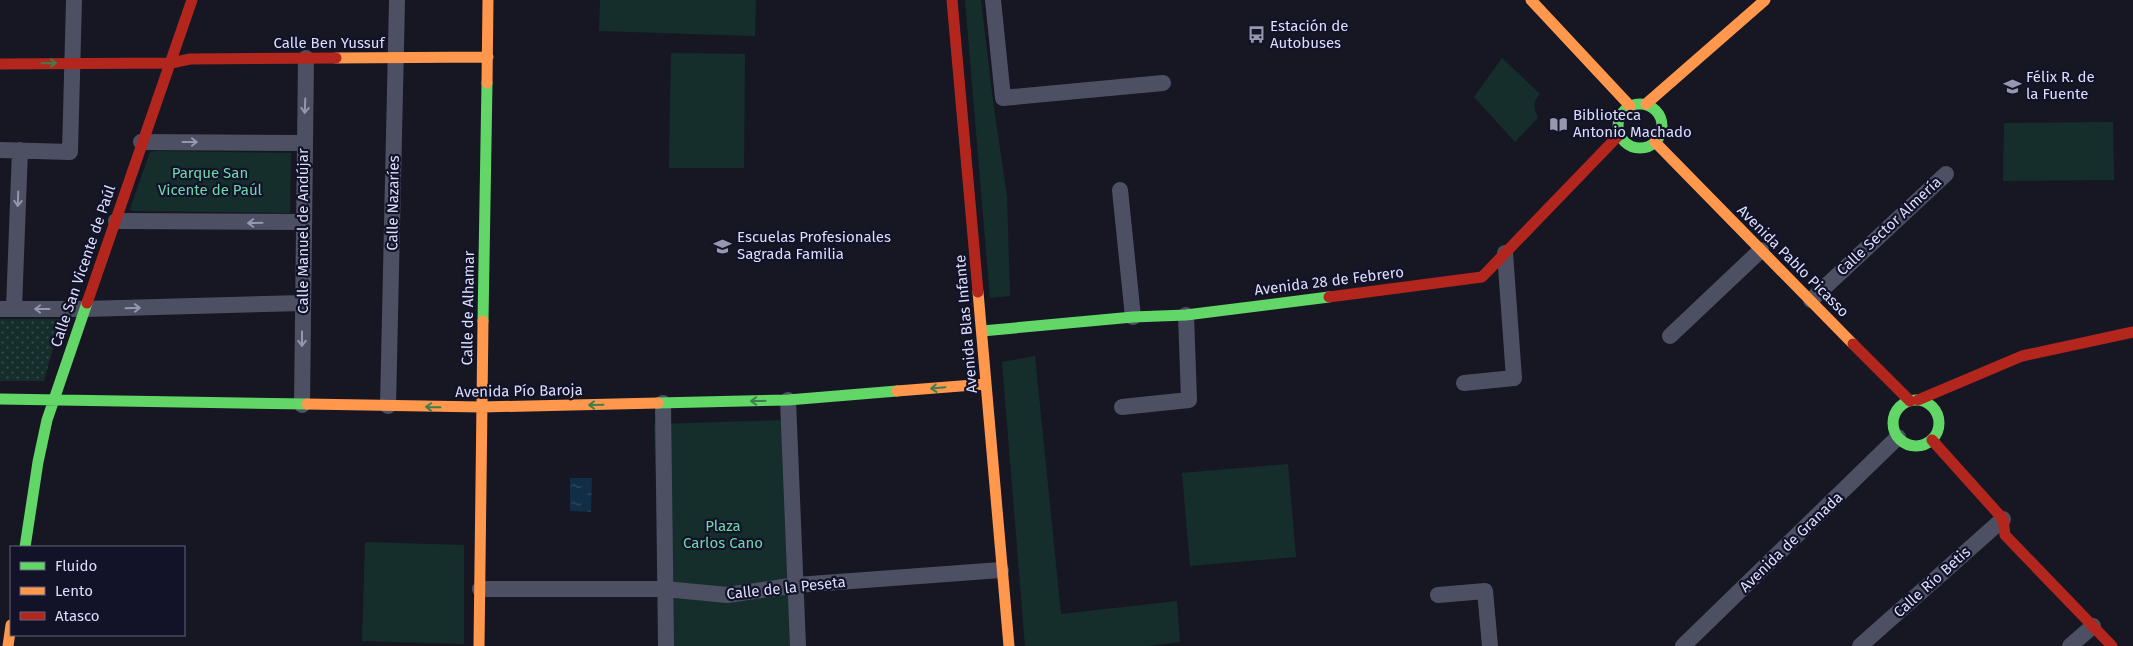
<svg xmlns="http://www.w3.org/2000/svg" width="2133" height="646" font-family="'Fira Sans',sans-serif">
  <defs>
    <pattern id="grass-dots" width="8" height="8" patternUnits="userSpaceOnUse" patternTransform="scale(1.25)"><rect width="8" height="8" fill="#162e2b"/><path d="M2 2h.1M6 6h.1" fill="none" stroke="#374c4b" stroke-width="1.8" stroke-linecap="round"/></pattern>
    <pattern id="water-ripples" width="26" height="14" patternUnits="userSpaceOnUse" patternTransform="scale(1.25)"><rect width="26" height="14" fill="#122d46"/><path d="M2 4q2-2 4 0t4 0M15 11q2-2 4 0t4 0" fill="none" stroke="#344b62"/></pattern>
  </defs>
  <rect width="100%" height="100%" fill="#171723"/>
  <path fill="url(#grass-dots)" d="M0,319H61L44,381H0Z"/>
  <path fill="#162e2b" d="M600,0H756L755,36L599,31Z
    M965,0H981L993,101L1007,196L1010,296L990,298Z
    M671,53L745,54L744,168H669Z
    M1502,58L1540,94C1532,102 1534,109 1538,118L1515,142L1474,97Z
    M2113,122L2114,180L2003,181L2004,123Z
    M157,151L291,153L290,213L132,211L130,209L150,152Z
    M1035,356L1061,614L1177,601L1180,642L1146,646H1025L1002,362Z
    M786,420L792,646H661L654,424Z
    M1288,464L1296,557L1190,566L1182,473Z
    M365,542L464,545V644L362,641Z"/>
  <path fill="url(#water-ripples)" d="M570,478H592L591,512L570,511Z"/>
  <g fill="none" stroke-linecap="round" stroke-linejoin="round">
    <path stroke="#4d5063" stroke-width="16" d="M993,0L1003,98L1163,83
      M141,142L304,143
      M0,150L70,152L74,0
      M1120,190L1133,317
      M116,221L303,222
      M1811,300L1946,174
      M14,308L20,150
      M0,309H84L302,303
      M1670,336L1761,250
      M1464,383L1514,378L1505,253
      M788,400L798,646
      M663,403L666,646
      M302,405L306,58
      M388,406L397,0
      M1122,407L1189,400L1186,315
      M480,589H665L727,595L797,585L1001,570
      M1438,595L1485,591L1490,646
      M1683,646L1898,437
      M1860,646L2003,519
      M2070,646L2093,626"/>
    <path stroke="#63d668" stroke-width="11" d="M1618 126a22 22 0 1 1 44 0a22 22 0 1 1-44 0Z
      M483,321L487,83
      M982,331L1133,317L1186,315L1329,297
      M0,399L307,404
      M1893 423a23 23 0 1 1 46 0a23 23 0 1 1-46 0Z
      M658,403L788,400L897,391
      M25,547L38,462L47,420L87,303"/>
    <path stroke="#ff974d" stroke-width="11" d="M1531,0L1630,106
      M336,58L488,57
      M487,83L488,0
      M1646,104L1765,0
      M1655,142L1853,344
      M978,292L1009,646
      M897,391L986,384
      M307,404L482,407L658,403
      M8,646L11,625
      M479,646L483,321"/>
    <path stroke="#b3261e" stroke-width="11" d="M952,0L978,292
      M0,64L171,63L190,59L336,58
      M1329,297L1482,277L1620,134
      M87,303L192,0
      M1853,344L1910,401
      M1918,400L2022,356L2133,332
      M1932,440L2003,519L2005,535L2112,646"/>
  </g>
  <defs><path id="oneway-shaft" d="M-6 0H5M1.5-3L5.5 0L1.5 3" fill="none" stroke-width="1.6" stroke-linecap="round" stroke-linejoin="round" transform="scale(1.25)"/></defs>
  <g stroke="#3f7e4b">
    <use href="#oneway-shaft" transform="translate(49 63) rotate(-1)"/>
    <use href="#oneway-shaft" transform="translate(938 388) rotate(175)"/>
    <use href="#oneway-shaft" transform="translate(758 401) rotate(179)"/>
    <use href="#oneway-shaft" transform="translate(596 405) rotate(179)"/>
    <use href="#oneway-shaft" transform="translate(433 407) rotate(-179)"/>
  </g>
  <g stroke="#9497b0">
    <use href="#oneway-shaft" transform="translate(305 106) rotate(92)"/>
    <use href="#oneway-shaft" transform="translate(190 142)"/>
    <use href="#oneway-shaft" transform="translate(18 199) rotate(92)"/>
    <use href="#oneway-shaft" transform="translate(255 223) rotate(179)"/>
    <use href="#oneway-shaft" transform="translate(133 308) rotate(-2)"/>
    <use href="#oneway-shaft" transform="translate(42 309) rotate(-180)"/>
    <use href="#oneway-shaft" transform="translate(302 339) rotate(90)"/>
  </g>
  <defs>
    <symbol id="bus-bare" viewBox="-9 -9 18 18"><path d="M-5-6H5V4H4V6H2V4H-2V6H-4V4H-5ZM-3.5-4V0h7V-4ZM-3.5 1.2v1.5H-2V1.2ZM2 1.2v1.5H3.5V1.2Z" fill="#9798b0" stroke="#121228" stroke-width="2.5" paint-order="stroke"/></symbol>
    <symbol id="school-bare" viewBox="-9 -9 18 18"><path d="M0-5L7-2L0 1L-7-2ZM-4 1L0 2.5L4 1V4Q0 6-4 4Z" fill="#9798b0" stroke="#121228" stroke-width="2.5" paint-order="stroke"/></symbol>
    <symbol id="library-bare" viewBox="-9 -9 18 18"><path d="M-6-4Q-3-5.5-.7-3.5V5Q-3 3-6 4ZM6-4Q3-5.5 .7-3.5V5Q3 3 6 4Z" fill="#9798b0" stroke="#121228" stroke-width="2.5" paint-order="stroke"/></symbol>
  </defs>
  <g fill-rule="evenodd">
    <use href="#bus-bare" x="1244" y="22" width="25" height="25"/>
    <use href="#school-bare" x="2000" y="74" width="25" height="25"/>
    <use href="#library-bare" x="1546" y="112" width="25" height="25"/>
    <use href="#school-bare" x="710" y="234" width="25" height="25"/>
  </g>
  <g text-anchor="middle" stroke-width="4.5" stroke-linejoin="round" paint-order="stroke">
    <g font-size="15" fill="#dcdefc" stroke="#121228" text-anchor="start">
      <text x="1270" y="31">Estación de<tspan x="1270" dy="17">Autobuses</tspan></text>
      <text x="2026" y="82">Félix R. de<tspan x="2026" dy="17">la Fuente</tspan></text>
      <text x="1573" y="120">Biblioteca<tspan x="1573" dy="17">Antonio Machado</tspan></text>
      <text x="737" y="242">Escuelas Profesionales<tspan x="737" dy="17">Sagrada Familia</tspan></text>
    </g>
    <g font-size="15" fill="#dcdefc" stroke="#121228">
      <text x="329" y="48">Calle Ben Yussuf</text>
      <text transform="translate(393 203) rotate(-89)" y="5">Calle Nazaríes</text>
      <text transform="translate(1889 226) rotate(-43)" y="5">Calle Sector Almería</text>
      <text transform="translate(303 231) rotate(-90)" y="5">Calle Manuel de Andújar</text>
      <text transform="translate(1793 261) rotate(45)" y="5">Avenida Pablo Picasso</text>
      <text transform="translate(83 266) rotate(-71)" y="5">Calle San Vicente de Paúl</text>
      <text transform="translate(1329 281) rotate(-7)" y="5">Avenida 28 de Febrero</text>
      <text transform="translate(468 308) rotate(-89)" y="5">Calle de Alhamar</text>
      <text transform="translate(966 324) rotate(-95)" y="5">Avenida Blas Infante</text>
      <text transform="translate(519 391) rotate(-1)" y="5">Avenida Pío Baroja</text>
      <text transform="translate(1791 542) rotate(-44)" y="5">Avenida de Granada</text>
      <text transform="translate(1932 582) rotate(-42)" y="5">Calle Río Betis</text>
      <text transform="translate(786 588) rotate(-6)" y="5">Calle de la Peseta</text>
    </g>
    <g font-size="15" fill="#6cd8ab" stroke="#121228">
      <text x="210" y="178">Parque San<tspan x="210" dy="17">Vicente de Paúl</tspan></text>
      <text x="723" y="531">Plaza<tspan x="723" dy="17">Carlos Cano</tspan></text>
    </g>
  </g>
  <rect x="10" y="546" width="175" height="90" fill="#121228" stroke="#63647d"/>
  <rect x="20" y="562" width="25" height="8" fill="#63d668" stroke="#63647d"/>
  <text x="55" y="571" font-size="15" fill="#dcdefc">Fluido</text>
  <rect x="20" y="587" width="25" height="8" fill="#ff974d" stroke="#63647d"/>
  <text x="55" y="596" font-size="15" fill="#dcdefc">Lento</text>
  <rect x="20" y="612" width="25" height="8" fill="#b3261e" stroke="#63647d"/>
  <text x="55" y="621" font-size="15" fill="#dcdefc">Atasco</text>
</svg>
